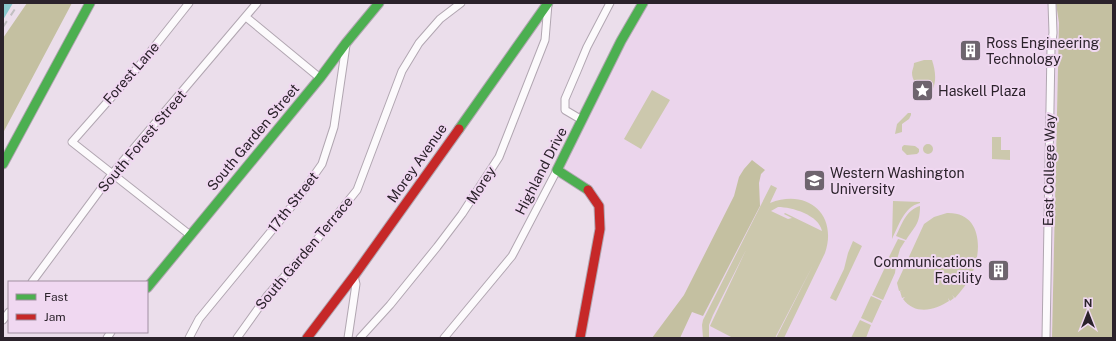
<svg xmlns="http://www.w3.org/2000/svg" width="1116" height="341" font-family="'Public Sans',sans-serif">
  <rect width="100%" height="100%" fill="#ebdeeb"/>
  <path fill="#ebd5ec" d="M643,3H1056L1059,23L1052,338H580L599,206L557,170Z"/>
  <path fill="#ccc8ad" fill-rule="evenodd" d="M924,60H932C937,75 937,89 925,100L920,101L915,96C921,87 912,82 912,73C912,70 914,67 914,63Z
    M652,90L670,100L641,149L624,139Z
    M908,113H911V115L909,119L902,124V132L895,134L897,124Z
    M992,137H1001V150H1010V160L992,159Z
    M923 149a5 5 0 1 1 10 0a5 5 0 1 1-10 0Z
    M904,145L915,146L919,149V152L917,154L907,155L902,150V147Z
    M771,185L777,188L770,203C808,188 838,215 825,253L784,338H776L813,265L775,338H733L710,326L746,250L713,315L709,325V338H703L702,325L703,320ZM778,207C792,207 819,215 822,231L785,213L784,214L792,218L788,219L771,211Z
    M893,201L920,202V203C904,207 899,225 892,239Z
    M920,206C920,224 915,226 906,240L896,236C902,224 906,210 920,206Z
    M947,213C978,212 982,242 975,266C971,278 964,288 955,298L952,295L954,298L950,301L948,298L949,301C934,311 915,315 903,299L905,297L902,298L900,291L903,290L899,291L897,283L924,224L934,217Z
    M898,239L905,241L900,249L896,263L888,259Z
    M853,241L862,246L836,301L830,298L844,269L848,253Z
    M888,261L896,265L895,273L883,300L872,295Z
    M871,296L882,301L872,323L861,318Z
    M860,320L871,325L866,338H851Z"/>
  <path fill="#c4c0a1" d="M27,3H72L3,133V38Z
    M1056,3H1113V338H1052L1059,23Z
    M752,160L765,170L761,174L759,183L760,206L703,316L692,312L680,338H652L684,295L734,196L739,177L744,169Z"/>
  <path fill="#8ac8ce" d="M3,3H13L3,20Z"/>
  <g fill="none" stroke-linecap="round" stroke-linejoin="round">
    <defs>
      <path id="street" d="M189,3L139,66L72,142L190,235
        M246,17L320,78
        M582,120L565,110V99L577,71L587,47L610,3
        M32,282L112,174L257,3
        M3,320L9,312
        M107,338L111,332
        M189,338L199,319L296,201L322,164L334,127L346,45
        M237,338L267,296L315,242L357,190L402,71L419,43L440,19L461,3
        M348,338L356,284L354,276
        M360,338L390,305L437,247L462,214L499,157L545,40L548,4
        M444,338L512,256L557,170
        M1046,338L1051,49L1053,33L1052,3"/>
      <path id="fast" d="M459,129L548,3
        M3,164L90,3
        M588,190L557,170L621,41L643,3
        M147,288L320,78L346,43L379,3"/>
      <path id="jam" d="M307,338L354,276L459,129
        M580,338L600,229L599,206L588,190"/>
    </defs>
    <use href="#street" stroke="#b1a6b1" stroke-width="9"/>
    <use href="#fast" stroke="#b1a6b1" stroke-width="11"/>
    <use href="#jam" stroke="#b1a6b1" stroke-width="11"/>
    <use href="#street" stroke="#fcfafc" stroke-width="7"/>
    <use href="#fast" stroke="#4caf50" stroke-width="9"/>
    <use href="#jam" stroke="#c62828" stroke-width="9"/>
    <path stroke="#c1bfc1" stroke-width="2" stroke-dasharray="7 7" stroke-linecap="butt" d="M3,27L19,3"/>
  </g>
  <defs>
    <symbol id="building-square" viewBox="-11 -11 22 22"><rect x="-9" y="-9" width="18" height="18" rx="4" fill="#6e646e" stroke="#f0d8f1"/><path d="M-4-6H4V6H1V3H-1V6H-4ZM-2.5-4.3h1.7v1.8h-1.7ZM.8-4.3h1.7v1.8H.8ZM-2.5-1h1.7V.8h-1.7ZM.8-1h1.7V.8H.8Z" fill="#fff"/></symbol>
    <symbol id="sight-square" viewBox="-11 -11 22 22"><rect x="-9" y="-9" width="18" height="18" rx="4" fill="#6e646e" stroke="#f0d8f1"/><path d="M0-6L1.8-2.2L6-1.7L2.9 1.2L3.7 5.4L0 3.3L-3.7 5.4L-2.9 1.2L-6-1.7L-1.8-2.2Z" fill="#fff"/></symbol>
    <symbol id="university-square" viewBox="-11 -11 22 22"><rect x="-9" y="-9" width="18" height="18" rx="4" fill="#6e646e" stroke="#f0d8f1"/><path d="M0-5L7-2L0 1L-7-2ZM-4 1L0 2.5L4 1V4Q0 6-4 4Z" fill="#fff"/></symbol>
  </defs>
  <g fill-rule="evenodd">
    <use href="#building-square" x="958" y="38" width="25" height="25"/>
    <use href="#sight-square" x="910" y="78" width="25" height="25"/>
    <use href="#university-square" x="802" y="168" width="25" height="25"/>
    <use href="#building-square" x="986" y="258" width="25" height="25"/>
  </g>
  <g text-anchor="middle" stroke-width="4" stroke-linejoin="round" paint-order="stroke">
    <g font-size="14" fill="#2b222b" stroke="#f0d8f1" text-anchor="start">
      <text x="986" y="48">Ross Engineering<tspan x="986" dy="16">Technology</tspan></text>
      <text x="938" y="96">Haskell Plaza</text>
      <text x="830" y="178">Western Washington<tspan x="830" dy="16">University</tspan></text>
      <text x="982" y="267" text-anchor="end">Communications<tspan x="982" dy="16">Facility</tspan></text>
    </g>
    <g font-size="14" fill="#2b222b" stroke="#f0d8f1">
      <text transform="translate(131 73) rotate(-49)" y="5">Forest Lane</text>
      <text transform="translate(253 137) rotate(-50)" y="5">South Garden Street</text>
      <text transform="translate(142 141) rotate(-50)" y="5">South Forest Street</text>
      <text transform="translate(417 163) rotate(-55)" y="5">Morey Avenue</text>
      <text transform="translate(1049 170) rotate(-89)" y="5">East College Way</text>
      <text transform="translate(541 171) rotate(-63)" y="5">Highland Drive</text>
      <text transform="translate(481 185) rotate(-57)" y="5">Morey</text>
      <text transform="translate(293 202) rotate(-52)" y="5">17th Street</text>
      <text transform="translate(304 253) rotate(-50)" y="5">South Garden Terrace</text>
    </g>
  </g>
  <rect width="1116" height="341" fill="none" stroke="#2b222b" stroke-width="8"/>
  <rect x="8" y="281" width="140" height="52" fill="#f0d8f1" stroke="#a18fa2"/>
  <rect x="16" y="294" width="20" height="6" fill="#4caf50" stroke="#a18fa2"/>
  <text x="44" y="301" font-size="12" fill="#2b222b">Fast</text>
  <rect x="16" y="314" width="20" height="6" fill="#c62828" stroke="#a18fa2"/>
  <text x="44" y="321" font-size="12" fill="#2b222b">Jam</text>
  <g transform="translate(1088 313)" stroke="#f0d8f1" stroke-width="3" paint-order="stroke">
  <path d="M0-3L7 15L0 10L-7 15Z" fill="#2b222b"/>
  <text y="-6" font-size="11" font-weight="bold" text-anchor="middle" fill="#2b222b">N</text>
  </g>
</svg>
